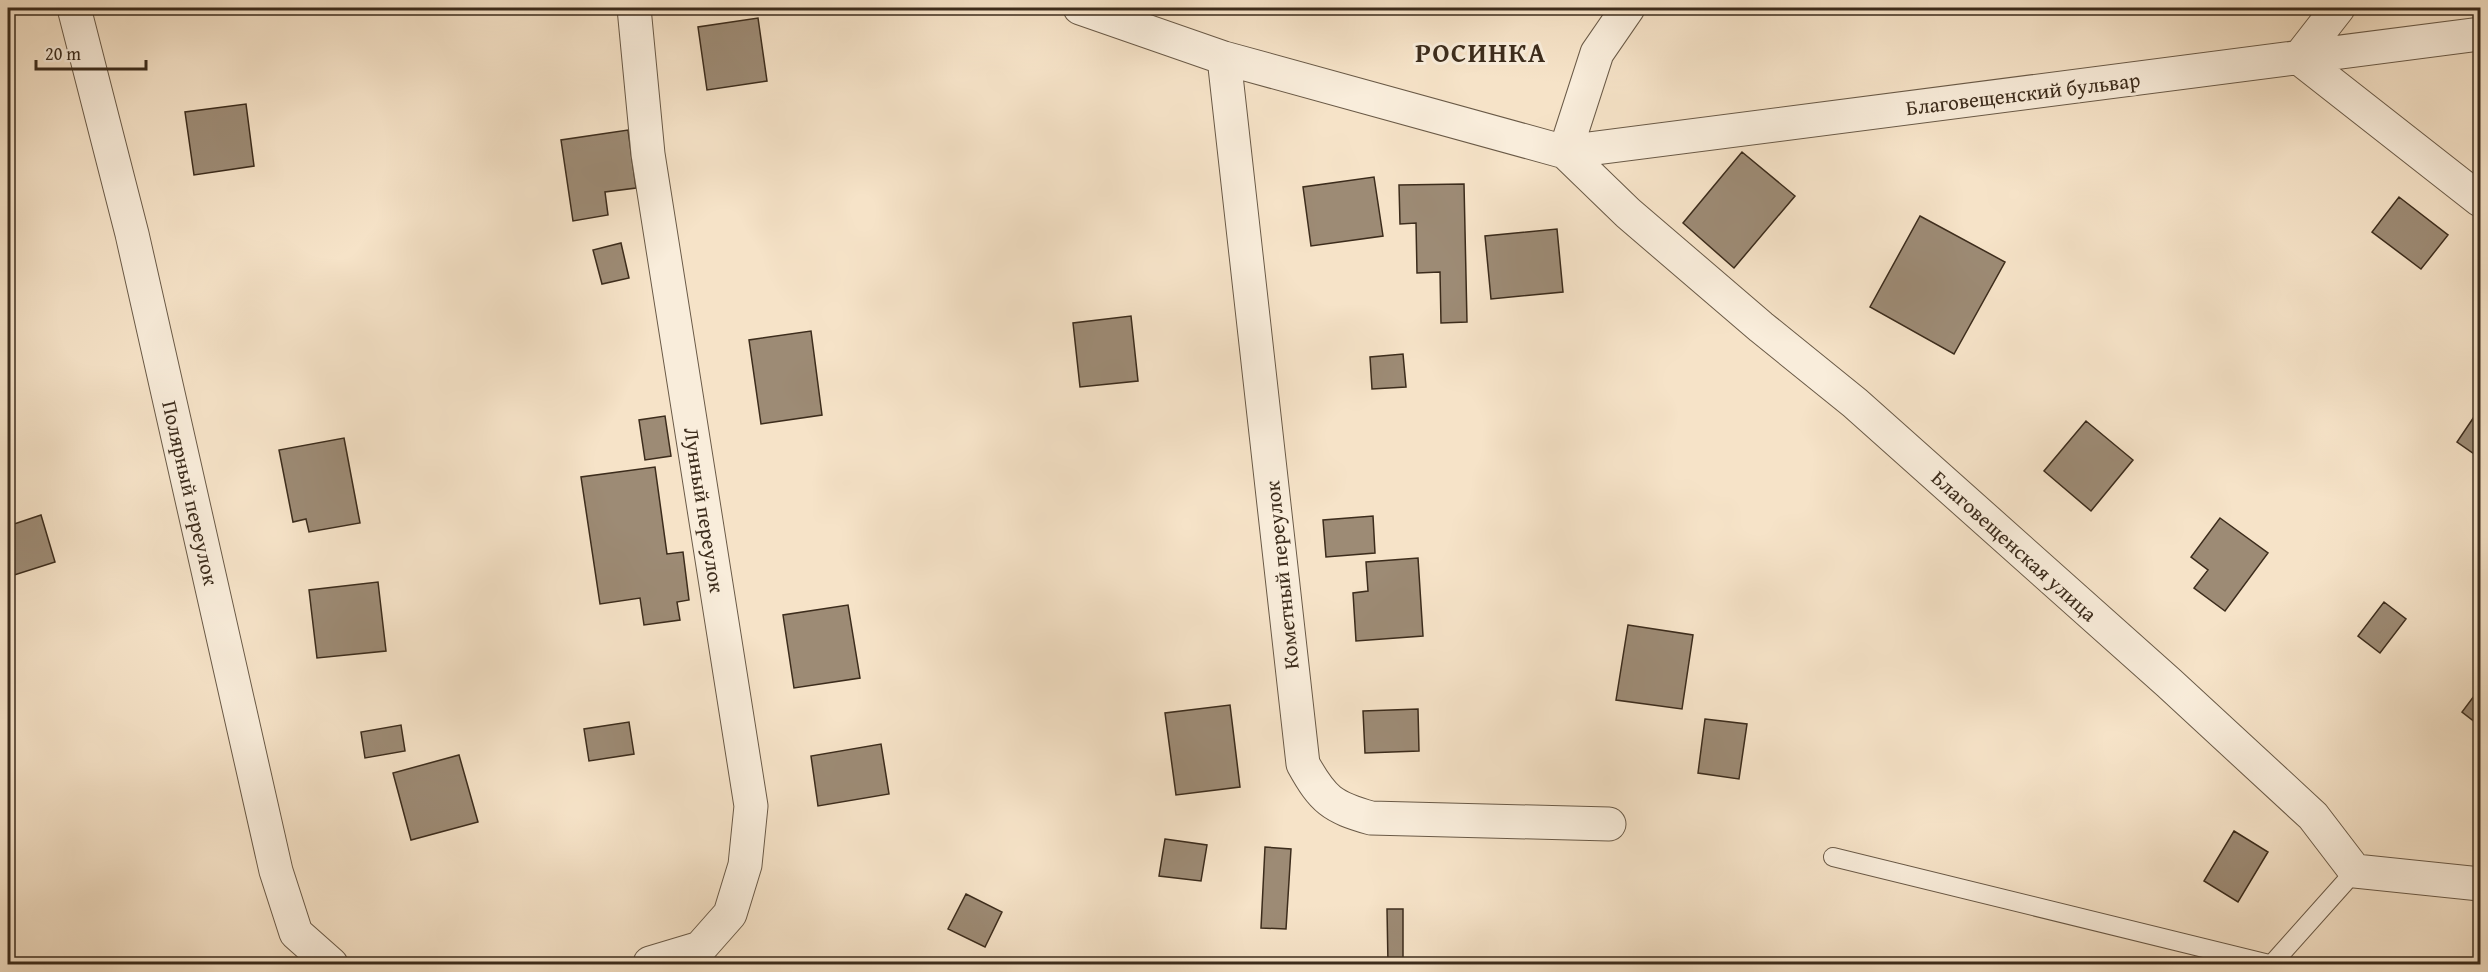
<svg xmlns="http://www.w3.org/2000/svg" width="2488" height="972" font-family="'Gentium Book Plus',serif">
  <rect width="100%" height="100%" fill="#f6e3c8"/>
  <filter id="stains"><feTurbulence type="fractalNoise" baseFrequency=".00333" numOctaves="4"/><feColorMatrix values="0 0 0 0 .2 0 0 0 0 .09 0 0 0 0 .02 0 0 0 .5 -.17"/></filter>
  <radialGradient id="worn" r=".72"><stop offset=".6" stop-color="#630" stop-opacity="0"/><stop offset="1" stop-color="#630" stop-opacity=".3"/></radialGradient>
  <path fill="#9d8b75" stroke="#3c2c1c" stroke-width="1.5" d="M758,18L767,81L707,90L698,27Z
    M246,104L254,166L194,175L185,112Z
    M628,130L636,188L605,192L608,215L573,221L561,140Z
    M1742,152L1795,196L1734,268L1683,223Z
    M1374,177L1383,236L1311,246L1303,187Z
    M1464,184L1467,322L1441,323L1440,272L1417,273L1416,223L1400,224L1399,185Z
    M2399,197L2448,235L2421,269L2372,232Z
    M1920,216L2005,262L1954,354L1870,307Z
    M1557,229L1563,292L1491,299L1485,236Z
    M621,243L629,278L602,284L593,250Z
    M1131,316L1138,381L1080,387L1073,323Z
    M811,331L822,415L761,424L749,340Z
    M1403,354L1406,387L1372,389L1370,357Z
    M2480,408V458L2457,442Z
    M665,416L671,456L645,460L639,420Z
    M2086,421L2133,460L2091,511L2044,471Z
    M344,438L360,523L309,532L306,519L293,522L279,450Z
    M655,467L667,554L683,552L689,600L677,602L680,620L644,625L640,598L600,604L581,477Z
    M41,515L55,562L8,577V526Z
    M1373,516L1375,553L1326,557L1323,520Z
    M2220,518L2268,553L2225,611L2194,588L2208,570L2191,557Z
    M1418,558L1423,636L1356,641L1353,593L1368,591L1366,562Z
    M378,582L386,651L317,658L309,590Z
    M2384,602L2406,619L2380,653L2358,636Z
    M848,605L860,678L794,688L783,615Z
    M1628,625L1693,635L1682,709L1616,700Z
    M2480,688V726L2462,712Z
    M1230,705L1240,787L1176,795L1165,713Z
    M1418,709L1419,751L1365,753L1363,711Z
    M1705,719L1747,724L1739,779L1698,773Z
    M629,722L634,754L589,761L584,729Z
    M401,725L405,751L365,758L361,732Z
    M881,744L889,794L818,806L811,756Z
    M459,755L478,822L411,840L393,773Z
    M2234,831L2268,852L2238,902L2204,881Z
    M1165,839L1207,845L1201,881L1159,876Z
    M1265,847L1291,849L1286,929L1261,928Z
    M966,894L1002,912L985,947L948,929Z
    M1387,909H1403V964H1388Z"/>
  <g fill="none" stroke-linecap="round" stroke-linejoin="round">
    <defs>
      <path id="service" d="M1833,857L2269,964
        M2272,964L2355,871"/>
      <path id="minor" d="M74,8L132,234L276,871L296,933L331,964
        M634,8L648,154L751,806L745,865L730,914L700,948L650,963
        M1080,8L1224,58L1565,152L2480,34
        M2338,8L2299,58L2480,200
        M1224,58L1303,764C1323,800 1332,807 1371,818L1609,824
        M1565,152L1628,213L1761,327L1855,403L2169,683L2313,816L2355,871L2480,884
        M1565,152L1597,53L1628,8"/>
    </defs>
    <use href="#service" stroke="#6a5a47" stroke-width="20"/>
    <use href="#minor" stroke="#6a5a47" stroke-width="35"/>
    <use href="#service" stroke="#f9eddb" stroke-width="18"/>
    <use href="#minor" stroke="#f9eddb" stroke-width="33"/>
  </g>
  <g text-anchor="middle" stroke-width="6" stroke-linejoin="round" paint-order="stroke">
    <g font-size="21" fill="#3c2c1c" stroke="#f9eddb">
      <text transform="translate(2023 94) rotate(-7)" y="7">Благовещенский бульвар</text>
      <text transform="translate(190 493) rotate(77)" y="7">Полярный переулок</text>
      <text transform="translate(704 510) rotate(81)" y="7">Лунный переулок</text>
      <text transform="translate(2014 546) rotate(42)" y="7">Благовещенская улица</text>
      <text transform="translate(1282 575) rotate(-96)" y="7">Кометный переулок</text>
    </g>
    <g font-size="27" font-weight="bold" letter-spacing="1.5" fill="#3c2c1c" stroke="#f9eddb">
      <text x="1481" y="62">РОСИНКА</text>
    </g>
  </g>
  <rect width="2488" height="972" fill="none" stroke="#f6e3c8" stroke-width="30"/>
  <rect x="9" y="9" width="2470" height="954" fill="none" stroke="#3c2c1c" stroke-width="3"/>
  <rect x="15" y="15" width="2458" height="942" fill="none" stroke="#3c2c1c" stroke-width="1.5"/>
  <path d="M36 60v9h110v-9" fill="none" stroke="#3c2c1c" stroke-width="3"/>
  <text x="45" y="60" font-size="18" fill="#3c2c1c" stroke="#f9eddb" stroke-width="4.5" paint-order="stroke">20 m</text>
  <rect width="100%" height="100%" filter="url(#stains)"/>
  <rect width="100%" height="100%" fill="url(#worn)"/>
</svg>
